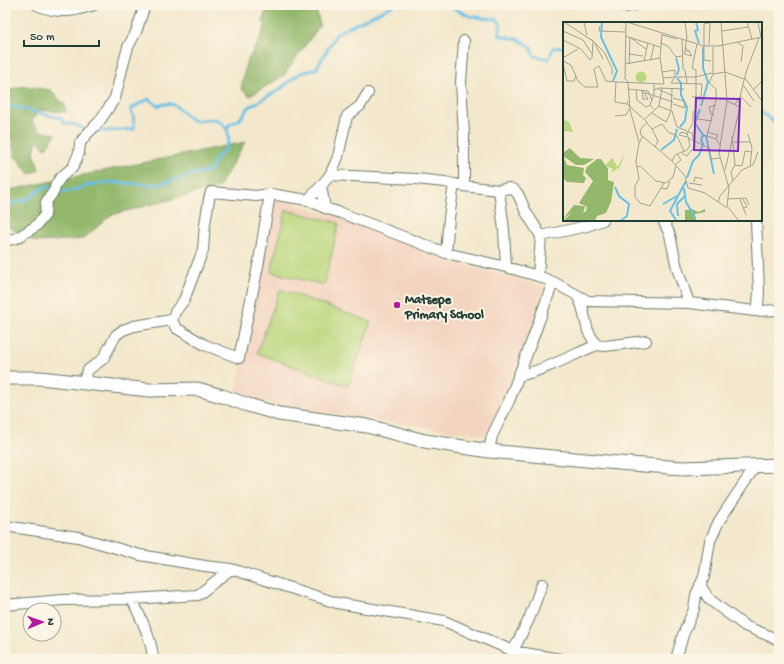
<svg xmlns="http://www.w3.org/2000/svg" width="784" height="664" font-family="'Gochi Hand',sans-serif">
  <rect width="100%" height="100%" fill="#fcf5e5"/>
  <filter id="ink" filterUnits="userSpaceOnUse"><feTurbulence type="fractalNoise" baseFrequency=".025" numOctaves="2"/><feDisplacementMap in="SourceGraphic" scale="8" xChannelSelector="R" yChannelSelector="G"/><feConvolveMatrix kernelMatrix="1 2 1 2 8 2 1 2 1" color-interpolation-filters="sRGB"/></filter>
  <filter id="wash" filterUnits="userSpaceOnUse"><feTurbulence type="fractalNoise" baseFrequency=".012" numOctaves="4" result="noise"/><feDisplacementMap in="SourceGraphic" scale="16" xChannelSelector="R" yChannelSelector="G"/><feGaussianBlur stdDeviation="0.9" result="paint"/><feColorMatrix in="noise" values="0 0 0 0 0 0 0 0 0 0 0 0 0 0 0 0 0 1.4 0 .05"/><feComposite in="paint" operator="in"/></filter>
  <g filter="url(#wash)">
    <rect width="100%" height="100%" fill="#f3e8cc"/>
    <path fill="#f3d4bf" d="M274,198L347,220L451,261L547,287L488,436L275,406L236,394Z"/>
    <path fill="#bad77d" stroke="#6c8a58" d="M286,210L339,223L324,285L271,272Z
      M280,289L371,322L348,386L257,353Z"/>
    <path fill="#93b86c" stroke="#597a50" d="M276,5H315L320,25L284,75L250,96L241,89L246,63L258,43L266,24L262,21L267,10Z
      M23,86L51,90L58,99L64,103L66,112L38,110L32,122L42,132L56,134L45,149L37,139L34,153L39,170L30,174L15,156L11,138L5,135V97L10,90Z
      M245,142L219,187L111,215L83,239L36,242L5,225V191Z"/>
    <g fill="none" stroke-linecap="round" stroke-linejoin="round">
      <path stroke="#68c0e5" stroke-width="3" d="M446,5L470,16L483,18L497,19L501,25L499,35L520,40L531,47L534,56L549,59L553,48L564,47
        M5,105L61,118L64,123L77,125L87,132
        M761,112L775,123L779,127
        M92,132L134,129V120L131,109L139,104L149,99L158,106C178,98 180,114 193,120C196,121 199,120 203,120C216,118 219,119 227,129L230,124L239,120L249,107L279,90L300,73L316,69L337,33L394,5
        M57,191H71L89,185L110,182L157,185L194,174L210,171L216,158L226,149L229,138L227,129
        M5,211L14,202L26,200L46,186L52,189"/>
    </g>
  </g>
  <g filter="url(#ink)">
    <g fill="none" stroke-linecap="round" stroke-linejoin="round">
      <defs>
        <path id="minor" d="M37,5C42,7 47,9 53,10C67,13 80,9 94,5
          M624,7L635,5
          M330,175L416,179L445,182L454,184
          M321,186L325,208
          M464,186L499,190L509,188L514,190L518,194L526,212L541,236
          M499,190L504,230L506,267
          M308,200L321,186L330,175L338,157L347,116L360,106L368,93
          M663,220L670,235L677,268L689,303
          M5,241L17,238L36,226L45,215L46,202L54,191L56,184L61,177L73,167L79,153L80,143L88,133L99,122L115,98L122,69L128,47L136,32L145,5
          M446,253L449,218L454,184L464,186V136L461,82L464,41
          M538,276L541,236L587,226L603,220
          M577,295L582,306L588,331L596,345L605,346L646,341
          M755,311L758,305L759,292L756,220
          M172,320L176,328L205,345L239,358L259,261L270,194
          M518,376C542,371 569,357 592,347L596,345
          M83,383L88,370L103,359L116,335L123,330L134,326L172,320L175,312L184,300L203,250L205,224L209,199L211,192L256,196L270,194L308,200L325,208L341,213L446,253L506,267L538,276L553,282L588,301L689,303L755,311L779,310
          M489,451L492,436L509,401L534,335L553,282
          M5,526L78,537L140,555L205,566L231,569L337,603L444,621L513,651L560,659
          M700,585L709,599L726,612L745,626L779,640
          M132,599C140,617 152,638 153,659
          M5,605L63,600L132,599L198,595L231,569
          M513,651L529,619L542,584
          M676,659L683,635L694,609L696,595L704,577L710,541L719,521L755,467"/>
        <path id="tertiary" d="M5,378H40L149,390L197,389L222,396L248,405L279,414L367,426L425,441L489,451L618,463L682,468L779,465"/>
      </defs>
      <use href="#minor" stroke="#697969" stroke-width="12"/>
      <use href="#tertiary" stroke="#697969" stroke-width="15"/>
      <use href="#minor" stroke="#fff" stroke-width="10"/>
      <use href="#tertiary" stroke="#fff" stroke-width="13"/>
    </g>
  </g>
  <circle fill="#b5179e" stroke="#fcf5e5" stroke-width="1.5" cx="397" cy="305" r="4"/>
  <g text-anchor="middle" stroke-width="4" stroke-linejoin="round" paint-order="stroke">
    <g font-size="13" font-weight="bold" fill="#1f3d34" stroke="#fcf5e5" text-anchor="start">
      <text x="405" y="303">Matsepe<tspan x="405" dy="15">Primary School</tspan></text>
    </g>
  </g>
  <g transform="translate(563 22)">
    <rect width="199" height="199" fill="#f3e8cc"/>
    <path d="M72.5 55a5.5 5.5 0 1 1 11 0a5.5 5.5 0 1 1-11 0ZM0,97L6,100L10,110L0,109ZM63,129L56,147L60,153L55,146L50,150H48L50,147L42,144L49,136L55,145Z" fill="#bad77d"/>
    <path d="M7,126L17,136L31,137L21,143H13L0,134L4,143L21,146L20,153L23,156L21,161L4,160L0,156V131ZM34,137H38L45,147V158L51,160L48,180L43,191L34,194L32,199H0L10,190L0,197L11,183L20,184L22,185L20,191L23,189L24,185L16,181L30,159L22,150L24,145ZM127,186L135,190L142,187V190L132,192L133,198L122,199V188H127L132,195Z" fill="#93b86c"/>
    <path fill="none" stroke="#68c0e5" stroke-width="2" d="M39,0L38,15L54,49L50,59M133,0L135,8L132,9L136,21M113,36L116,47L114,53M114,56L118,61V73L124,85L122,99L117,105M138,84L145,60L140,46V25M140,113L143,114L151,152M98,128L111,118L114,107M124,156L130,139L136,133L140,122L138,118L140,113L132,101L137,87M52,165L56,174L66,182L64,194L57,199M121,166L123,180L132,196M100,182L114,174M115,194L114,182L122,174M113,198L107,189L123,159"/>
    <path fill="none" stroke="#9ea48f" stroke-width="1" d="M21,0L24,13M64,0L141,24H155L199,15M122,0L124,15L123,21L122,29H126L122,25M158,0L164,79L156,131L166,166L164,184L176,199M184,0L189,17M195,0L198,15M37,4L36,9L62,10M0,9L20,18L29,32M159,9L185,5M99,13L114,17M62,14L97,25M68,16L83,27M28,17L41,30L49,46V53M119,17L120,47L122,48L124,61M0,18L18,27L27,38L29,36L30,19L1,0M174,20L180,24L178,40M97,21L105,24L113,35L119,34M32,22L40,37M146,23L147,1M141,24V2L150,0M141,24V38L148,39M150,25V52L146,61L153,67V78L144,114L153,117L157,123M122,29L121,32L129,34L126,29M66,32L80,34M0,36L15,27M88,37L91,23M0,39L8,43L15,59L22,65H35L31,47L36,44L43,59L53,60M81,39L85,21M0,42L4,59H11L13,54M62,42L97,36L99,12M66,42L67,15M99,50L112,48V55L100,56M150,52L162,50L181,57M132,55L149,51M62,56L65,60L67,88L76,120M182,56L199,79M62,57L63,0M180,63L191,79M99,66L96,84L108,89L109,67M65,67L85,69L89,78M95,67L110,74M73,68L74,78L83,85L87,83L91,87M91,68L96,66L121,67M190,68L199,59M79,69L80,77H85L81,71M80,70L110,80M177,74L188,85M129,75H138L139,62L108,61L112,55H132M65,79L64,82L52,80L53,60L101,62L97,36M64,82L84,100L77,108L78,113L108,138L122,154L125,166L142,171L164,186M110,82L122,86L121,79L110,76M172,82L177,75L183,50L196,16M87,83L91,72V62M133,86V48L129,46L134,22M109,89L114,105L124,109M89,91L103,100L108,89M151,93L148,92L146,85L153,83M52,94L63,93L66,87M82,97L96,84M135,97L149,99M84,101L89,107L99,102L105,110L114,114L121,129M89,107L95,119L92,125M144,110L155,113L153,117M185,112L189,126L187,144M80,114L76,121L73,139L76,157L72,164V175L77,181L87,184L101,161M169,114L172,143L179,144L182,129L188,130M124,115L116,113L118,110L124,112M125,116L146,126L148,137L157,136M171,120H187M119,131L124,134L132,124L129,111L125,110M109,139L112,133L124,128L127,123L124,111L130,101V89M112,143L118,138L114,132M74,145L77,144L93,159L103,161L110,155L113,144M162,148L177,85L164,79M170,159L168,150L172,143M131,160L132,155L140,157M126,161L139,163M98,166L104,167L107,159M165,177L183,176L186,183M177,177L183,193M180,177L184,185L181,186M155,180L157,174L179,148L190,143L195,130"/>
    <path fill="#7b2cbf" fill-opacity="0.15" stroke="#7b2cbf" stroke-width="2" d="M133,76L177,77L175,129L131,128Z"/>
    <rect width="199" height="199" fill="none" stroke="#1f3d34" stroke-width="2"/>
  </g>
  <rect width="784" height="664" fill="none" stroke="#fcf5e5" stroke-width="20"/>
  <g transform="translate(42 622) rotate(88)"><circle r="19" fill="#fcf5e5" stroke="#a4ab9e"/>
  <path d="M0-3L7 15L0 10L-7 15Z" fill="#b5179e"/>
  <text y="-6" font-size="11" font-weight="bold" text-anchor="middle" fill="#1f3d34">N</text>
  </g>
  <path d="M24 40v6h75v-6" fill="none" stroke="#1f3d34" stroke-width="2"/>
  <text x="30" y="40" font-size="12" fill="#1f3d34" stroke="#fcf5e5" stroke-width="3" paint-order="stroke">50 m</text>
</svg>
